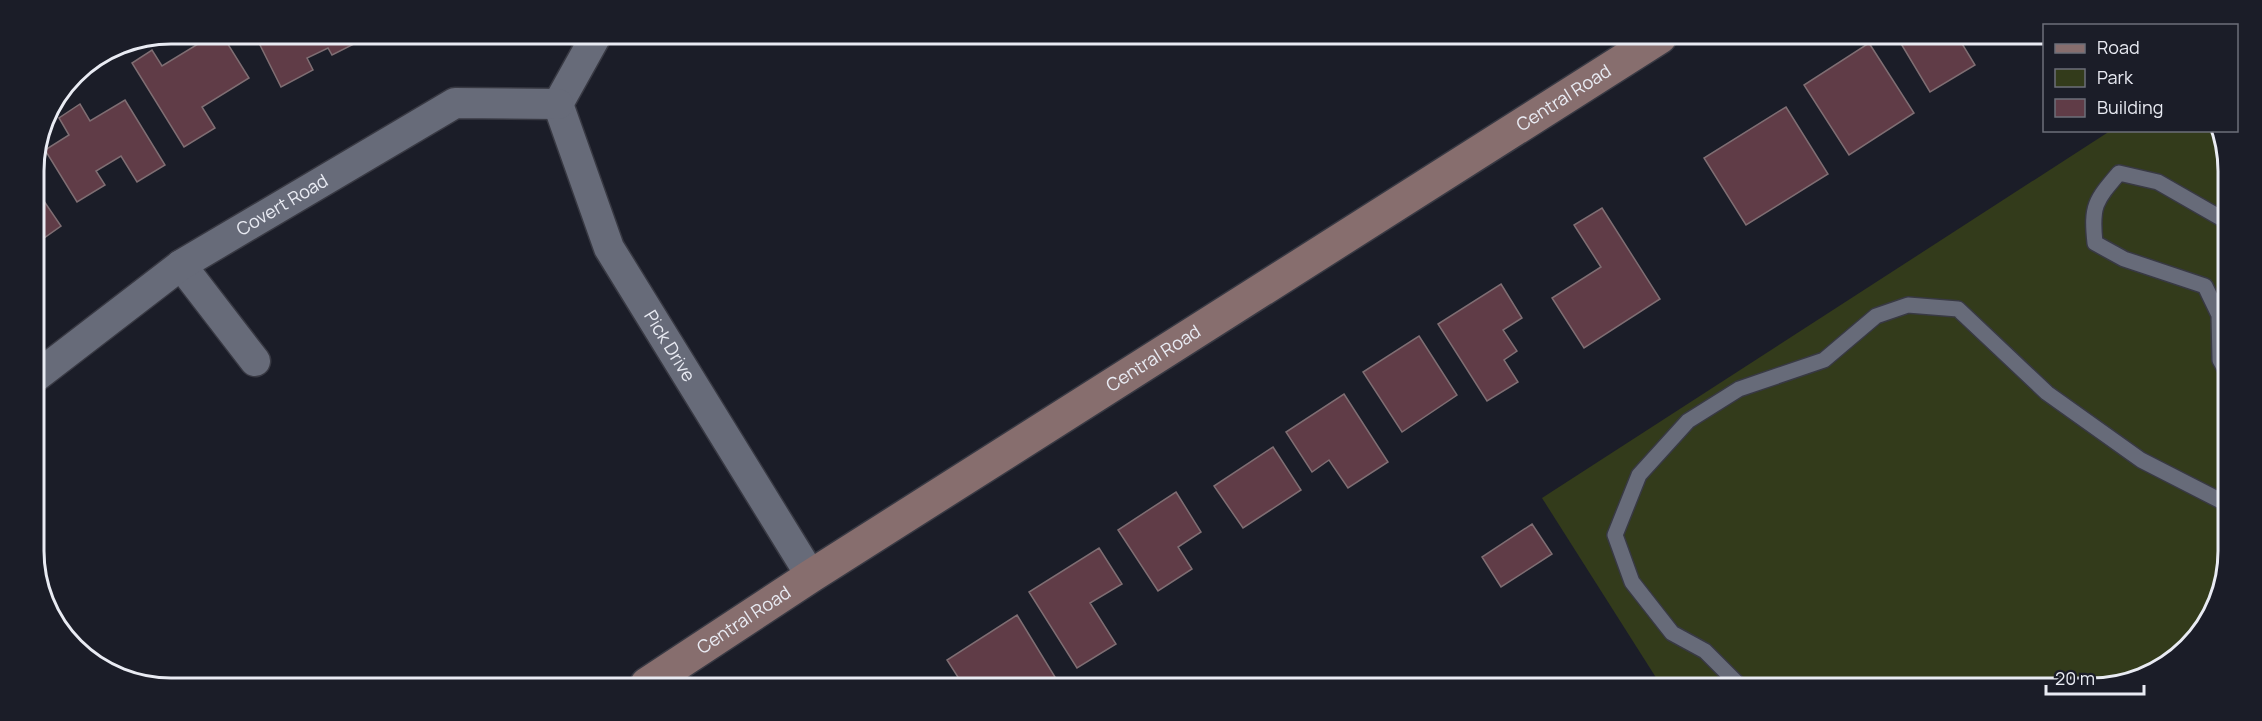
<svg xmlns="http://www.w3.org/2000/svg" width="2262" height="721" font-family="Manrope,sans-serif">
  <rect width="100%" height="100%" fill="#1b1d28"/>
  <path fill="#333b1b" d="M2110,131H2220L2226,144L2224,587L2176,659L2100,688L1662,687L1542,498Z"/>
  <path fill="#603c47" stroke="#7f6e73" stroke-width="1.5" d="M216,33H221L249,78L202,107L215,128L184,147L132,63L152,50L162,66Z
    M254,33H359L362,40L332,55L328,48L307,58L313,70L281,87Z
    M408,34H429L410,41Z
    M1897,37H1958L1975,65L1930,92Z
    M1869,43L1914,113L1849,155L1804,85Z
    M125,100L165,165L137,182L121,156L96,171L105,185L77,202L45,150L69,135L59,118L80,104L90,121Z
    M1786,107L1828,174L1746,225L1704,158Z
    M33,185L61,226L34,245Z
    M1602,208L1660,299L1584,348L1552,298L1601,267L1574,225Z
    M1501,284L1522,318L1503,330L1517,351L1504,360L1518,382L1487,401L1438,324Z
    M1419,336L1457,395L1402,432L1363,372Z
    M1344,394L1388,462L1348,488L1329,460L1312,472L1286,432Z
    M1273,447L1301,490L1243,528L1214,486Z
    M1176,492L1201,532L1178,547L1192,569L1158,591L1118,530Z
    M1532,524L1552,554L1501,587L1482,557Z
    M1099,548L1122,584L1090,603L1116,644L1077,668L1029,592Z
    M1017,615L1055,677L1042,685H1003L1001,681L994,685H963L947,660Z"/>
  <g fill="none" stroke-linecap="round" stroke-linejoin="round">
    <defs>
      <path id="service" d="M2225,369L2220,360L2219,315L2205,286L2124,259L2095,243C2091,206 2095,201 2119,173L2158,182L2226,221
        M1741,687L1705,651L1672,633L1632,582L1615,535L1639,475L1688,421L1739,389L1824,360L1876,316L1908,305L1958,309L2047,393L2141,460L2225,503"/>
      <g id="minor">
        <path id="s1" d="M558,104L609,248L811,576"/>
        <path d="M558,104L597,34"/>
        <path d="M181,265L255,361"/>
        <path id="s2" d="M34,378L181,265L455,103L558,104"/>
      </g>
      <g id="secondary">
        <path id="s3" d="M647,684L811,576L1660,37"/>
      </g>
    </defs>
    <use href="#service" stroke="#383943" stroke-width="18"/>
    <use href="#minor" stroke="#383943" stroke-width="33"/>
    <use href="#secondary" stroke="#383943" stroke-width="36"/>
    <use href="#service" stroke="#676b79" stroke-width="15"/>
    <use href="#minor" stroke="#676b79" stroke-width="30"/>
    <use href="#secondary" stroke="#876e6e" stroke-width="33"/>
  </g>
  <g text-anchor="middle" stroke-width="6" stroke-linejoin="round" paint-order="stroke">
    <g font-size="18" fill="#e9ebf3" stroke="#1b1d28">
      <text dy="6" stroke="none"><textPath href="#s3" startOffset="1088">Central Road</textPath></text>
      <text dy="6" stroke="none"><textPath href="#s2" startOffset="303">Covert Road</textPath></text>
      <text dy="6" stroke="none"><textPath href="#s1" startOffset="268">Pick Drive</textPath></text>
      <text dy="6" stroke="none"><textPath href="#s3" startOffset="602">Central Road</textPath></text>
      <text dy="6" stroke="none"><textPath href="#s3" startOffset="116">Central Road</textPath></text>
    </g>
  </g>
  <path d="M0 0H2262V721H0ZM171 44H2091A127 127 0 0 1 2218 171V551A127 127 0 0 1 2091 678H171A127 127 0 0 1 44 551V171A127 127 0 0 1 171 44Z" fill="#1b1d28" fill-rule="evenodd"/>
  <path fill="none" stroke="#e9ebf3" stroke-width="3" d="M171 44H2091A127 127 0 0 1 2218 171V551A127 127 0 0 1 2091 678H171A127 127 0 0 1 44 551V171A127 127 0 0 1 171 44Z"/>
  <rect x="2043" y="24" width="195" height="108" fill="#1b1d28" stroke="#6d6f79" stroke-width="1.5"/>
  <rect x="2055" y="44" width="30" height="9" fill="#876e6e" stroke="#6d6f79" stroke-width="1.5"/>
  <text x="2097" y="54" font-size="18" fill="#e9ebf3">Road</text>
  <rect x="2055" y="69" width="30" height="18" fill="#333b1b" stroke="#6d6f79" stroke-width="1.5"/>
  <text x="2097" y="84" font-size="18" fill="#e9ebf3">Park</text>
  <rect x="2055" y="99" width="30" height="18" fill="#603c47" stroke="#6d6f79" stroke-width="1.5"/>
  <text x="2097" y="114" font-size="18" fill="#e9ebf3">Building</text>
  <path d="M2046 685v9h98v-9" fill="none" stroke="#e9ebf3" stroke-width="3"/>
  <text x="2055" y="685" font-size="18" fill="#e9ebf3" stroke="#1b1d28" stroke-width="4.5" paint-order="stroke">20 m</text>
</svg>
